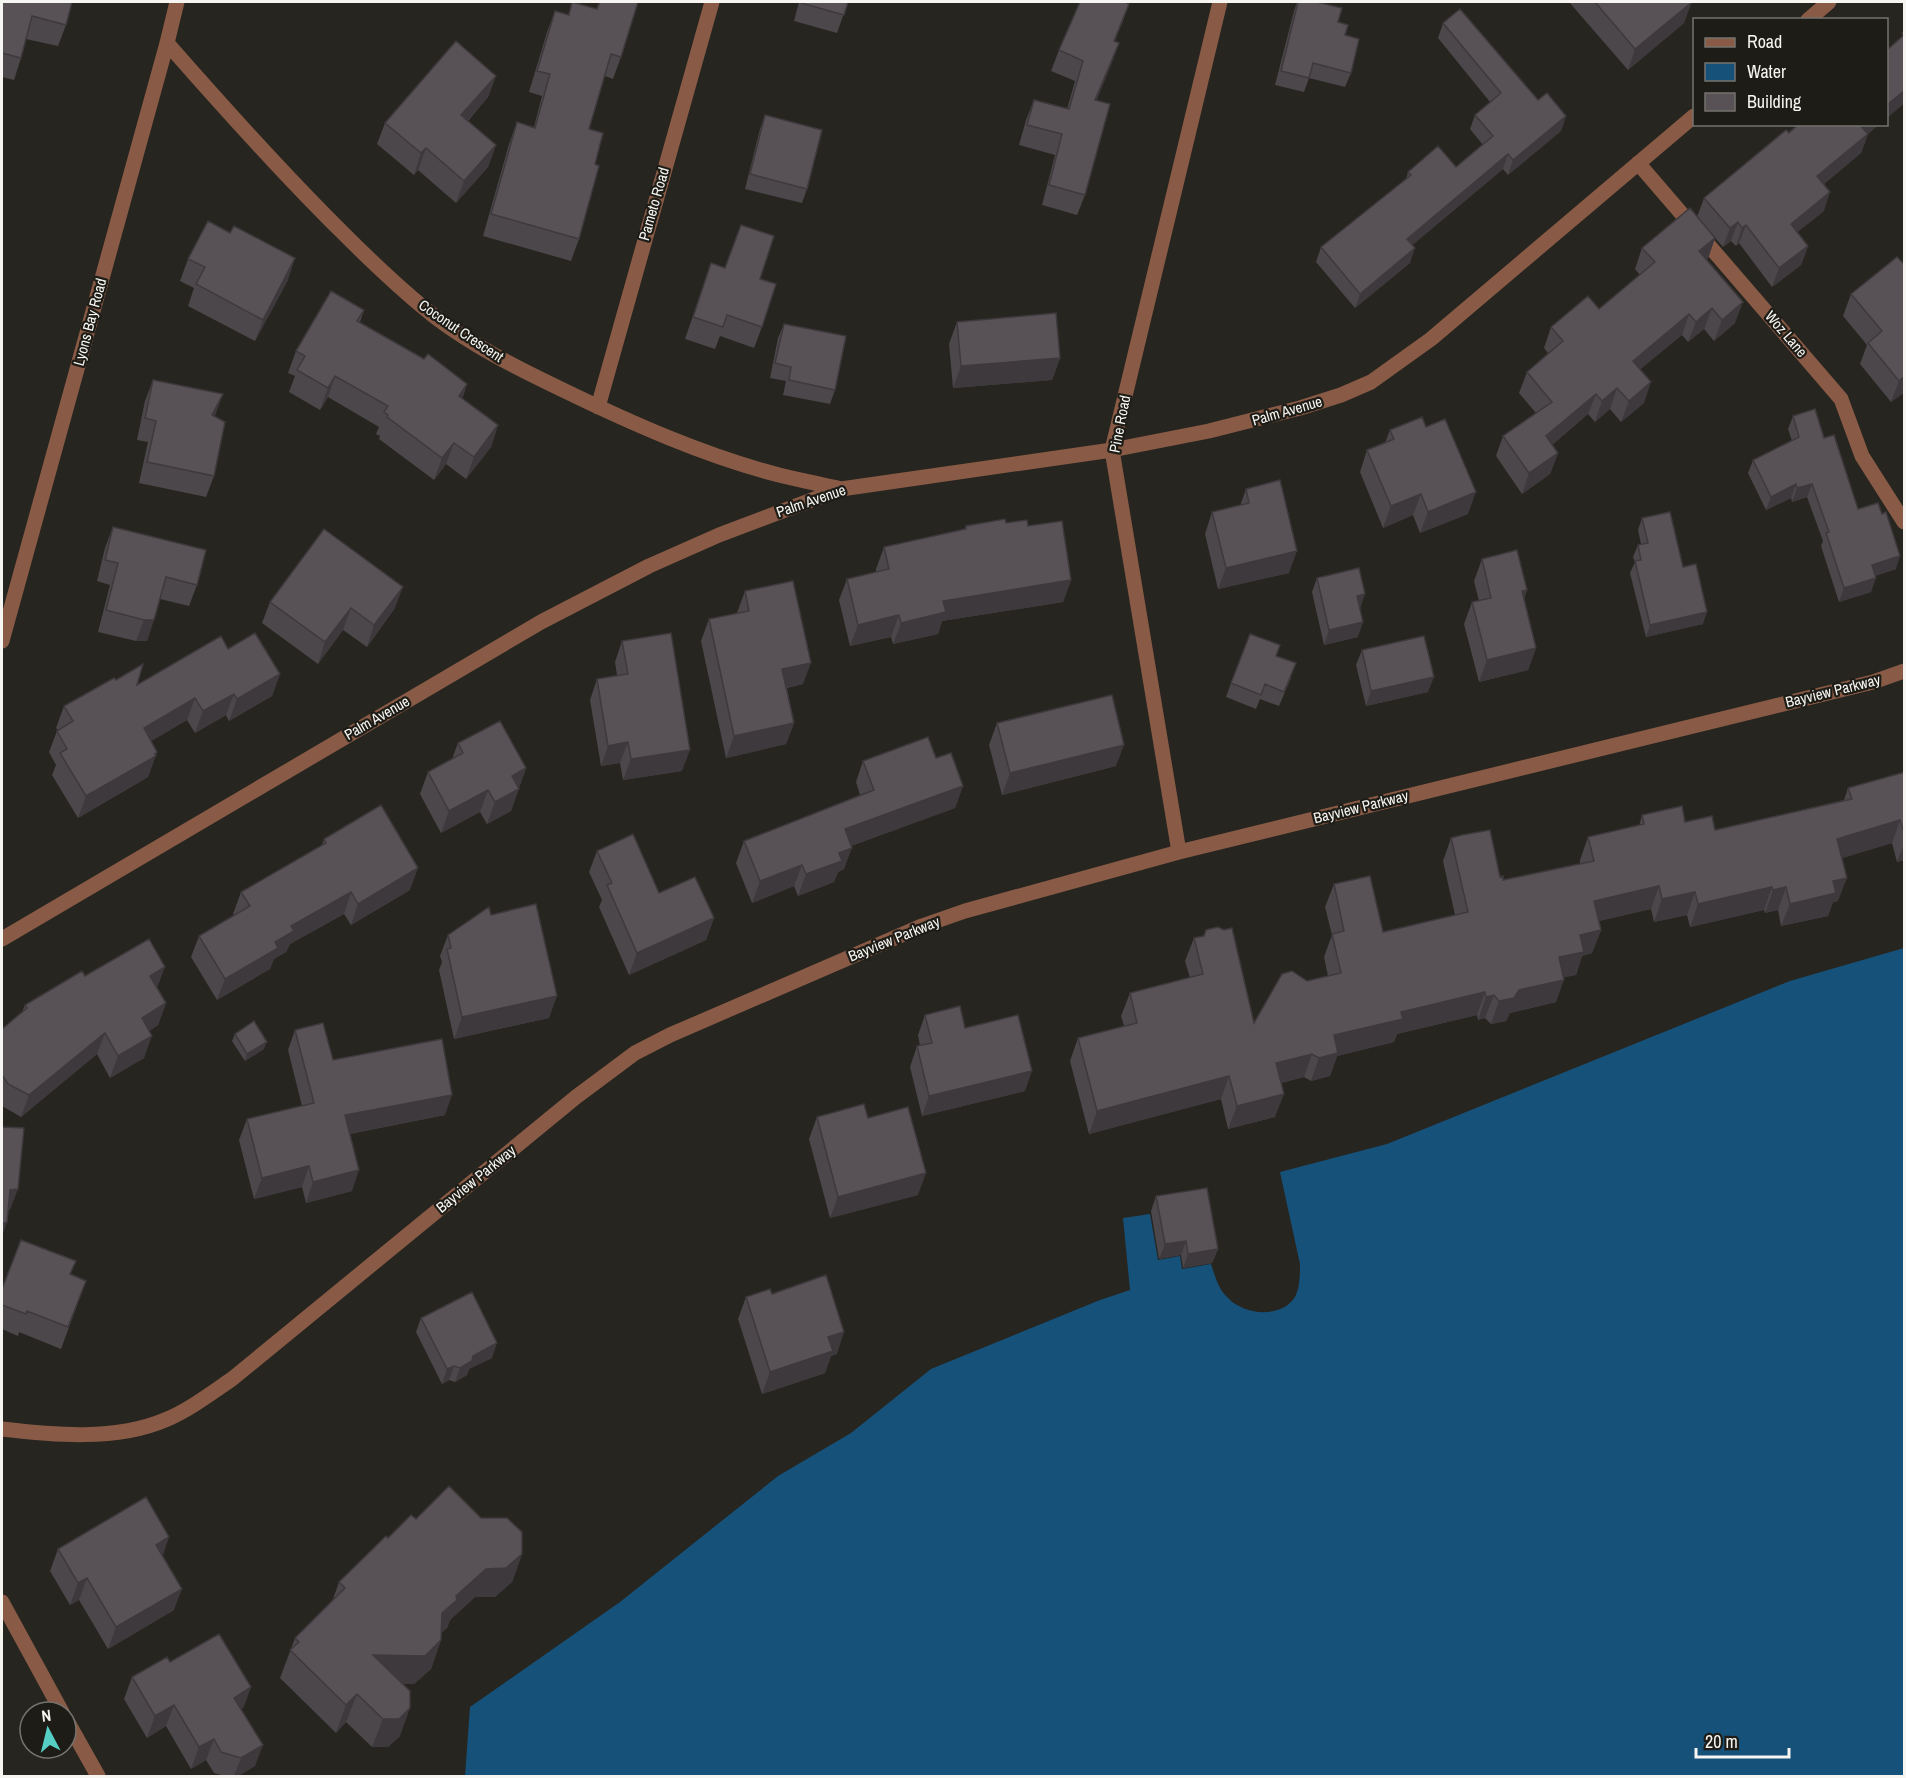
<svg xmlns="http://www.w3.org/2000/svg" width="1906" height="1778" font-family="'Archivo Narrow',sans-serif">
  <rect width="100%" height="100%" fill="#27251f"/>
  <path fill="#16517a" d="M1904,948V1776H465L470,1707L620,1602L778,1476L851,1433L931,1369L1100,1300L1130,1290L1123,1218L1150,1214L1158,1260L1180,1256L1182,1269L1211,1264C1215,1276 1218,1289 1228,1298C1244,1315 1281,1319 1295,1297C1300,1288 1300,1274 1300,1264L1280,1172L1387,1144L1790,981Z"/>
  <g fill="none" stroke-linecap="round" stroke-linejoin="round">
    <path stroke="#895b46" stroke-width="15" d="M1808,20L1829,2
      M167,43C224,108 281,172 343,233C372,262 401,290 434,316C473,346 519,369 563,390C631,423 705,456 779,475C799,480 820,484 841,489
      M1638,163L1841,399L1862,456L1904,522
      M598,407L712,2
      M2,641L167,43L177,2
      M1179,852L1112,450L1220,2
      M2,939L541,622L649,566L719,535L841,489L1112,450L1209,431L1300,408L1341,395L1371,382L1431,339L1694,116
      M2,1429C53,1435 116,1441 165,1420C189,1410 210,1394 232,1379L576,1097L635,1053L670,1035L922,926L965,911L1179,852L1873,682L1904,671
      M2,1602L62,1712
      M66,1719L98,1776"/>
  </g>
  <path fill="#4c474a" d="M2,2L66,25L58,46L26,39L21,58L14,80L2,77Z
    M572,2L596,9L599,2H638L621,57L613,79L605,76L589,129L595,164L579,239L571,261L483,236L509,144L517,122L534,127L542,96L529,92L547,32L555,11L568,15Z
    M799,2H848L837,33L794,21Z
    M1297,2H1317L1338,22L1345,35L1351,73L1345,87L1309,78L1304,92L1275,85L1294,11Z
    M1569,2H1691L1684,23L1628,70Z
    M1127,3L1129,4L1115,41L1119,43L1096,101L1085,195L1077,215L1042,205L1055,155L1019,145L1026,120L1034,100L1067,109L1075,81L1051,71L1059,50Z
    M1443,23L1538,100L1566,116L1561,131L1508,175L1503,169L1412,245L1410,263L1355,308L1316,262L1321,247L1406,179L1408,172L1456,167L1483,145L1470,129L1475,115L1490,102L1438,38Z
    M496,76L488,97L468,121L496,145L488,167L456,203L418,170L414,175L377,144L385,123Z
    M765,115L807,189L802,203L745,189L760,129Z
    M1799,124H1879L1868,134L1861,153L1824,184V211L1797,232L1808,246L1801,265L1772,287L1739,243L1736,246L1731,241L1723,247L1697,217L1704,198Z
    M230,233L288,280L255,341L188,306L194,288L180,281L188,259Z
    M1715,238L1707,260L1735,323L1714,341L1704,329L1688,342L1682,335L1640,369L1644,403L1621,422L1610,409L1595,422L1588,414L1552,445L1558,453L1550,474L1522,494L1496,456L1503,436L1536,413L1519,393L1527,372L1548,353L1544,348L1551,327L1599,309L1640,275L1635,269L1642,248Z
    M1897,257L1905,392L1891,402L1860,364L1867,345L1843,316L1851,294Z
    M711,263L760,279L762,327L754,348L720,336L715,349L685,339Z
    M364,310L360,322L467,384L462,399L498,425L491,447L466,479L446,464L434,480L379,439L380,436L376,434L379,427L328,397L320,410L289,392L295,376L288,373L296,351Z
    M957,322L1060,358L1052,380L953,388L949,344Z
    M784,324L835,390L830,404L783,395L786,381L770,378L778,338Z
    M153,380L215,416L214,476L206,497L139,483L148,442L137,440L145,401Z
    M1793,416L1824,438L1858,509L1896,569L1875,576L1871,592L1839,602L1821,546L1823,541L1807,497L1792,502L1791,498L1766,510L1748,473L1753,460L1792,441L1788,429Z
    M1426,427L1468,514L1420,533L1413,515L1383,528L1360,472L1367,450L1385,443L1390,430Z
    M1246,489L1289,573L1218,589L1205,534L1212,512L1240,506Z
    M1642,518L1683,567L1703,624L1646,637L1630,573L1635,562L1633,557L1638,545L1641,544L1638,530Z
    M1006,523L1028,526L1071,580L1063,602L942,621L938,634L893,644L891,637L850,646L839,600L847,579L876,572V569L884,547L964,529L966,526Z
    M113,527L197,585L189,606L160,599L147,641H136L98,632L110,585L97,581L105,548Z
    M1482,559L1527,590L1524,599L1536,648L1528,670L1479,682L1464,624L1472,602L1479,601L1474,581Z
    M1317,578L1358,637L1324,645L1312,592Z
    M745,591L803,684L787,688L794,723L786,744L726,758L701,641L709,619L737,613Z
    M270,602L395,608L367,647L343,630L318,664L262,623Z
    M622,641L682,771L623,780L620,763L601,766L590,700L597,679L617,675L615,662Z
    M228,649L280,674L272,696L229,721L226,715L195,733L187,720L151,741L157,752L148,777L78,818L52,775L56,765L49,752L57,731L58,730L56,728L64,706L116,680L137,685Z
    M1362,650L1428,692L1366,706L1356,665Z
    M1276,656L1291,678L1279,706L1260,699L1256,709L1226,697L1231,683Z
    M997,723L1116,766L1002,795L989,745Z
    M458,743L526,768L511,811L487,824L480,812L441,833L420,794L428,772L452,759Z
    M936,758L963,786L955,808L851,846L844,869L838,872L834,882L798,896L794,886L752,903L736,863L744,841L860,795L856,782L863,761Z
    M1905,772V860L1897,862L1892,843L1842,858L1838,901L1833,902L1828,916L1781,926L1778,910L1765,913L1764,910L1690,927L1687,915L1654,922L1651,909L1599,921L1601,930L1592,953L1582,956L1576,975L1563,977L1556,1002L1510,1013L1506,1021L1491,1024L1485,1018L1478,1020L1477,1015L1397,1034L1394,1042L1337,1056L1330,1076L1311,1081L1304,1077L1281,1083L1275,1117L1228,1129L1221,1099L1089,1134L1070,1061L1078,1038L1124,1026L1121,1016L1130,993L1190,978L1185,961L1194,938L1254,1023L1307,981L1328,976L1324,957L1332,935L1325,907L1334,884L1383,932L1455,915L1443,861L1451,838L1503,880L1580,864V860L1588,837L1639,826L1642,815L1685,822L1715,830L1844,800L1848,788Z
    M324,839L410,890L351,925L344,914L290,944L286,952L274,959L270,969L217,1000L191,957L199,936L234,915L233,914L241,892L322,845Z
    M597,851L659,893L714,918L706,940L629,975L599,907L602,900L589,872Z
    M491,915L549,1018L454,1039L439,970L442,962L440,956L448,935Z
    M85,976L157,988L166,1003L158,1025L149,1031L144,1058L110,1078L97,1054L21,1117L2,1106V1029L22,1012L25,1005Z
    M925,1015L1025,1091L922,1116L910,1067L917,1046H920L918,1035Z
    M295,1030L333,1060L445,1115L350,1134L352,1191L306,1203L302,1187L254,1199L239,1140L247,1119L302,1106L288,1050Z
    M235,1034L264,1049L245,1061L232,1041Z
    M817,1117L868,1118L918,1195L830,1218L809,1139Z
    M1156,1196L1218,1249L1212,1263L1183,1268L1181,1255L1159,1259L1151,1211Z
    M71,1274L86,1281L61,1349L19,1332L18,1336L2,1329V1289Z
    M772,1294L837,1354L831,1356L825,1373L762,1394L738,1319L746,1297Z
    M421,1318L492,1358L469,1369L467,1375L455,1382L449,1380L442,1384L416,1332Z
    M481,1518L522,1554L512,1582L495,1597H475L450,1620L447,1628L441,1633V1640L431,1669L414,1684H403L400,1736L388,1747H372L346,1722L336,1733L280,1678L295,1638L332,1602L339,1582L388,1538L416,1519Z
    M58,1549L163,1556L174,1610L108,1649L79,1600L70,1605L50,1571Z
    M170,1662L251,1687L243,1708L241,1709L255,1766L238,1776H224L214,1773L206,1760L191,1769L166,1726L147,1738L124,1699L132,1677Z"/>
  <path fill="#3e393c" d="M1692,2L1684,23L1628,70L1635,49Z
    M1129,4L1122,24L1106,61L1114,41Z
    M1119,43L1112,63L1088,121L1095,100Z
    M496,76L488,97L453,137L461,115Z
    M1905,90V103L1887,118V105Z
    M1566,116L1561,131L1508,175L1513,160Z
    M1863,124H1879L1854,145L1861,126Z
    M1868,134L1861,153L1811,195L1817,176Z
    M496,145L488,167L456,203L464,181Z
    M426,148L418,170L414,175L421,153Z
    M1508,154L1503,169L1402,254L1407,239Z
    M1830,192L1824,211L1784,243L1791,224Z
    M1738,222L1731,241L1723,247L1730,228Z
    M1746,225L1739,243L1736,246L1742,228Z
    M1715,238L1708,259L1692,272L1699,251Z
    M1808,246L1801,265L1772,287L1779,268Z
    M1415,248L1410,263L1355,308L1360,294Z
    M295,258L288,280L255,341L263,320Z
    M1743,302L1735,323L1714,341L1722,320Z
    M1712,308L1704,329L1688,342L1696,322Z
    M1689,314L1682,335L1625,382L1633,361Z
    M1060,358L1052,380L953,388L961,366Z
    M335,376L328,397L320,410L328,388Z
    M1905,376V392L1891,402L1899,381Z
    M1651,382L1644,403L1621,422L1629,401Z
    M467,384L460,406L459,396Z
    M1617,388L1610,409L1595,422L1602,401Z
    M223,394L215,416L204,436L212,415Z
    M1596,394L1588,414L1538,457L1546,436Z
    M498,425L491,447L466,479L474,457Z
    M454,443L446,464L434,480L442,458Z
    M1558,453L1550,474L1522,494L1529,473Z
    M1796,484L1791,498L1766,510L1771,497Z
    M1812,484L1807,497L1792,502L1797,488Z
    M1476,492L1468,514L1420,533L1428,512Z
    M1421,494L1413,515L1383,528L1391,506Z
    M1297,551L1289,573L1218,589L1226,568Z
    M1900,556L1896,569L1867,579L1872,565Z
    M1876,578L1871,592L1839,602L1844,588Z
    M1071,580L1063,602L942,621L938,634L893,644L901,623L943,601Z
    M403,587L395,608L367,647L374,625Z
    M1527,590L1519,612L1522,591Z
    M1365,594L1360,609L1357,596Z
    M351,608L343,630L318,664L325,642Z
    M1707,612L1703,624L1646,637L1650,625Z
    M899,615L891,637L850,646L858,625Z
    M144,620H154L147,641H136Z
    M1363,622L1358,637L1324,645L1329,630Z
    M1536,648L1528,670L1479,682L1487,660Z
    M811,663L803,684L775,690L782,669Z
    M280,674L272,696L229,721L237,699Z
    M1434,677L1428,692L1366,706L1371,691Z
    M234,694L226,715L195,733L203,711Z
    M195,698L187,720L136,750L144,728Z
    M794,723L786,744L726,758L734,736Z
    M628,742L620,763L601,766L608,746Z
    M1124,745L1116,766L1002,795L1010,773Z
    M690,750L682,771L623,780L631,759Z
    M157,752L148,777L78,818L86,796Z
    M526,768L511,811L487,824L495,802L512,776Z
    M963,786L955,808L837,851L845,829Z
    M488,790L480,812L441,833L449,811Z
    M1900,820L1892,843L1829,862L1837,839Z
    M1905,842V860L1897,862Z
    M852,848L844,869L838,872L834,882L798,896L806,874L839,853Z
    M802,865L794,886L752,903L760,881Z
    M418,868L410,890L351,925L358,904Z
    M1847,878L1838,901L1833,902L1828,916L1781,926L1790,904L1833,881Z
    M1659,886L1651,909L1586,924L1594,901Z
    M1772,887L1764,910L1690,927L1698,904Z
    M1786,887L1778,910L1765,913L1773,890Z
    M351,892L344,914L290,944L286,952L274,959L270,969L217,1000L225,979L275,942L291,926Z
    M1695,892L1687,915L1654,922L1662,899Z
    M714,918L706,940L629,975L637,953Z
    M1601,930L1592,953L1582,956L1576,975L1551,980L1559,957L1580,935Z
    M165,967L157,988L150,976Z
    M1564,980L1556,1002L1510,1013L1506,1021L1491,1024L1499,1001L1519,990Z
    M1485,992L1477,1015L1397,1034L1394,1042L1337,1056L1330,1076L1311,1081L1319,1058L1334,1035L1401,1012Z
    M1494,995L1485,1018L1478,1020L1486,997Z
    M557,996L549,1018L454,1039L462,1017Z
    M166,1003L158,1025L134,1040L142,1018Z
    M105,1033L97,1054L21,1117L29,1095Z
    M152,1036L144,1058L110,1078L118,1056Z
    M267,1042L264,1049L245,1061L247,1054Z
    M1312,1054L1304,1077L1267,1086L1276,1063Z
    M1032,1071L1025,1091L922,1116L929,1096Z
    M1229,1076L1221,1099L1089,1134L1097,1111Z
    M1284,1094L1275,1117L1228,1129L1237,1106Z
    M452,1095L445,1115L338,1136L345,1115Z
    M309,1166L302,1187L254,1199L262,1178Z
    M359,1170L352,1191L306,1203L313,1182Z
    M926,1173L918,1195L830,1218L838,1197Z
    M18,1189L10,1210L2,1211L10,1190Z
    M7,1222L2,1236V1224Z
    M1186,1241L1181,1255L1159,1259L1165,1244Z
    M1218,1249L1212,1263L1183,1268L1188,1254Z
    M844,1332L837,1354L831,1356L825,1373L762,1394L770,1372L828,1337Z
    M497,1343L492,1358L469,1369L467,1375L455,1382L460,1368L473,1356Z
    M454,1366L449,1380L442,1384L447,1369Z
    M169,1537L162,1558L156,1545Z
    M522,1554L512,1582L495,1597H475L450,1620L447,1628L432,1641L442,1613L456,1596L486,1569Z
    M87,1578L79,1600L70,1605L78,1583Z
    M182,1589L174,1610L108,1649L116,1627Z
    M441,1640L431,1669L414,1684L363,1683L373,1655Z
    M251,1687L243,1708L226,1719L234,1698Z
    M357,1694L346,1722L336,1733L346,1705Z
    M174,1705L166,1726L147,1738L155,1716Z
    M410,1708L400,1736L388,1747H372L383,1719Z
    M214,1739L206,1760L191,1769L199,1747Z
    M263,1745L255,1766L238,1776H234L241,1758Z"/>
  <path fill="#585256" stroke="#3e393c" stroke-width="1.5" d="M2,2H72L66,25L32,16L21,58L2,53Z
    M572,2L597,9L600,2H638L621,57L611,54L589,129L603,133L595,164L599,166L579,239L491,214L517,122L535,128L550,74L537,71L555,11L569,15Z
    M801,2H848L844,15L801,3Z
    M1080,2H1128L1127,3L1129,4L1114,41L1119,43L1095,100L1110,104L1085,195L1049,185L1062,134L1027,125L1034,100L1069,109L1083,61L1059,50Z
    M1298,2H1317L1342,8L1338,22L1348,25L1345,35L1359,39L1351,73L1313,63L1309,78L1281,71Z
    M1595,2H1692L1635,49Z
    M1460,9L1538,100L1547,93L1566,116L1513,160L1508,154L1407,239L1415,248L1360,294L1321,247L1411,175L1408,172L1438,146L1456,167L1493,136L1475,115L1501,93L1443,23Z
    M1905,31V90L1887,105V50L1904,35L1902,33Z
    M456,41L496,76L461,115L496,145L464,181L426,148L421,153L385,123Z
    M765,115L822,130L807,189L750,174Z
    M1799,124H1863L1861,126L1868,134L1817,176L1830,192L1791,224L1808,246L1779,268L1746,225L1742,228L1738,222L1730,228L1704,198L1786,130L1789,133Z
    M1690,208L1715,238L1699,251L1743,302L1722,320L1712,308L1696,322L1689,314L1633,361L1651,382L1629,401L1617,388L1602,401L1596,394L1546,436L1558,453L1529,473L1503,436L1552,402L1527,372L1563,341L1551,327L1588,296L1599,309L1655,262L1642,248Z
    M208,221L230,233L234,226L295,258L263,320L196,284L205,267L188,259Z
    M741,225L774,236L760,279L776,284L762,327L727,315L723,327L693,317L711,263L725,268Z
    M1897,257L1905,265V376L1899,381L1868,343L1882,331L1851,294Z
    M331,291L364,310L357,321L424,359L428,354L467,384L459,396L498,425L474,457L454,443L442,458L387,417L388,415L384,412L388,406L335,376L328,388L297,370L305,356L296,351Z
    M1056,313L1060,358L961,366L957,322Z
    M784,324L846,336L835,390L789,380L791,367L775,363Z
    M153,380L223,394L212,415L225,422L214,476L147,462L156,421L145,418Z
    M1815,409L1824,438L1834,435L1858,509L1878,503L1882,514L1886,512L1900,556L1872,565L1876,578L1844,588L1826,533L1829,532L1812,484L1797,488L1796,484L1771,497L1753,460L1799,437L1793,416Z
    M1422,417L1426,427L1445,419L1476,492L1428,512L1421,494L1391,506L1367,450L1394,439L1390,430Z
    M1280,480L1297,551L1226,568L1212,512L1249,503L1246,489Z
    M1670,512L1683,567L1696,564L1707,612L1650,625L1635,561L1641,560L1638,545L1648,543L1642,518Z
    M1005,519L1006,523L1027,520L1028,526L1062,521L1071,580L943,601L946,612L901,623L899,615L858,625L847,579L889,569L884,547L966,529V526Z
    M113,527L206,550L197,585L166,577L154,620H144L106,610L118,563L105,560Z
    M324,529L403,587L374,625L351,608L325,642L270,602Z
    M1517,550L1527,590L1522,591L1536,648L1487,660L1472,602L1491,598L1482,559Z
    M1359,568L1365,594L1357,596L1363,622L1329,630L1317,578Z
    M793,581L811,663L782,669L794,723L734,736L709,619L749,611L745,591Z
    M255,633L280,674L237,699L234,694L203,711L195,698L144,728L157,752L155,754L156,756L86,796L60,753L67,749L57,731L73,721L64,706L114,678L116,680L143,664L137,685L221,636L228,649Z
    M671,633L690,750L631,759L628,742L608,746L597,679L628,674L622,641Z
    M1250,634L1280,645L1276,656L1296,663L1284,692L1265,684L1261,695L1231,683Z
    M1424,636L1434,677L1371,691L1362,650Z
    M1112,695L1124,745L1010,773L997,723Z
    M500,721L526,768L512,776L519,789L495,802L488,790L449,811L428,772L463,753L458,743Z
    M928,737L936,758L951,753L963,786L845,829L852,848L839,853L842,861L806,874L802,865L760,881L744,841L874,790L863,761Z
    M1905,772V836L1900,820L1837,839L1847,878L1833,881L1836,893L1790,904L1786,887L1773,890L1772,887L1698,904L1695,892L1662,899L1659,886L1594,901L1601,930L1580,935L1584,952L1559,957L1564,980L1519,990L1514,998L1499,1001L1494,995L1486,997L1485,992L1401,1012L1403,1019L1334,1035L1338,1053L1319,1058L1312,1054L1276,1063L1284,1094L1237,1106L1229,1076L1097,1111L1078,1038L1137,1023L1130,993L1203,974L1194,938L1204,936L1206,930L1218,927L1224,930L1232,928L1254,1023L1282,974L1292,971L1307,981L1341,973L1332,934L1344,931L1334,884L1370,876L1383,932L1468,912L1451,838L1462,835L1490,830L1500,877L1503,876V880L1594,861L1588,837L1644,824L1642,815L1682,806L1685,822L1712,816L1715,830L1852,799L1848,788Z
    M381,805L418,868L358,904L351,892L291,926L294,931L275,942L278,948L225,979L199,936L250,906L241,892L326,843L324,839Z
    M633,834L659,893L695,877L714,918L637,953L607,885L612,883L597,851Z
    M536,904L557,996L462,1017L447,949L451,948L448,935L489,907L491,915Z
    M149,939L165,967L150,976L166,1003L142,1018L152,1036L118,1056L105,1033L29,1095L8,1084L2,1075V1029L27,1008L25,1005L82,971L85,976Z
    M960,1006L965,1028L1018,1015L1032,1071L929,1096L917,1046L932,1043L925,1015Z
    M254,1021L267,1042L247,1054L235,1034Z
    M323,1023L333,1060L442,1039L452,1095L345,1115L359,1170L313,1182L309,1166L262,1178L247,1119L314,1103L295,1030Z
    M864,1104L868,1118L908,1107L926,1173L838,1197L817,1117Z
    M2,1127L24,1128L18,1189L10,1190L7,1222L2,1224Z
    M1207,1188L1218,1249L1188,1254L1186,1241L1165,1244L1156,1196Z
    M21,1240L76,1261L70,1274L86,1281L68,1327L27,1311L26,1314L2,1305V1289Z
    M826,1275L844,1332L828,1337L833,1351L770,1372L746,1297L770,1289L772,1294Z
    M472,1292L497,1343L473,1356L472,1361L460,1368L454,1366L447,1369L421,1318Z
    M449,1486L481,1518H507L522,1532V1554L506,1568L486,1569L456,1596L457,1600L442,1613L441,1640L425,1656L373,1655L410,1691V1708L399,1719H383L357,1694L346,1705L290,1650L299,1642L295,1638L345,1588L339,1582L386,1536L388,1538L411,1515L416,1519Z
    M146,1497L169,1537L156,1545L182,1589L116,1627L87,1578L78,1583L58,1549Z
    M219,1634L251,1687L234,1698L263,1745L241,1758L221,1752L214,1739L199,1747L174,1705L155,1716L132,1677L167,1657L170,1662Z"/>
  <g text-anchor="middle" stroke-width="4.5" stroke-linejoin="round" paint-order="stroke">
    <g font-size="15" fill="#f6f5f1" stroke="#1d1c16">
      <text transform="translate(654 204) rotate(-74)" y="5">Pameto Road</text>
      <text transform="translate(90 322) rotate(-75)" y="5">Lyons Bay Road</text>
      <text transform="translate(461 331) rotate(34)" y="5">Coconut Crescent</text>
      <text transform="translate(1786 334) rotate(49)" y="5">Woz Lane</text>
      <text transform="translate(1287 411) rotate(-16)" y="5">Palm Avenue</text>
      <text transform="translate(1120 424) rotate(-79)" y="5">Pine Road</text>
      <text transform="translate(811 501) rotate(-19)" y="5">Palm Avenue</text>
      <text transform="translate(1833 691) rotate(-14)" y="5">Bayview Parkway</text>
      <text transform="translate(377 718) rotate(-30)" y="5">Palm Avenue</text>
      <text transform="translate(1361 807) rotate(-14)" y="5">Bayview Parkway</text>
      <text transform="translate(894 939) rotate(-22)" y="5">Bayview Parkway</text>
      <text transform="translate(476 1179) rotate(-39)" y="5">Bayview Parkway</text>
    </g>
  </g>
  <rect width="1906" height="1778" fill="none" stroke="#f6f5f1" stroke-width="6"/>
  <rect x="1693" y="18" width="195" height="108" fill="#1d1c16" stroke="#74736e" stroke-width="1.5"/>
  <rect x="1705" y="38" width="30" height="9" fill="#895b46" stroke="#74736e" stroke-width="1.5"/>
  <text x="1747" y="48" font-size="18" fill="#f6f5f1">Road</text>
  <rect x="1705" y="63" width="30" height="18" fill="#16517a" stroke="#74736e" stroke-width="1.5"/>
  <text x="1747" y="78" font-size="18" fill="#f6f5f1">Water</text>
  <rect x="1705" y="93" width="30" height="18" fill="#585256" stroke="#74736e" stroke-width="1.5"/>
  <text x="1747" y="108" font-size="18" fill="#f6f5f1">Building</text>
  <g transform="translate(48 1730) rotate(353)"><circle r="28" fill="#1d1c16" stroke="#74736e" stroke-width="1.5"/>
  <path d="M0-4.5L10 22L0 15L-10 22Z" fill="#55cec5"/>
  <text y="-9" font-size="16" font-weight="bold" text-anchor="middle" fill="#f6f5f1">N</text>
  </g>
  <path d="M1696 1748v9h93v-9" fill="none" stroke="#f6f5f1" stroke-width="3"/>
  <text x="1705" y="1748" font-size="18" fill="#f6f5f1" stroke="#1d1c16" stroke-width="4.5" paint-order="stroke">20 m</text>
</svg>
